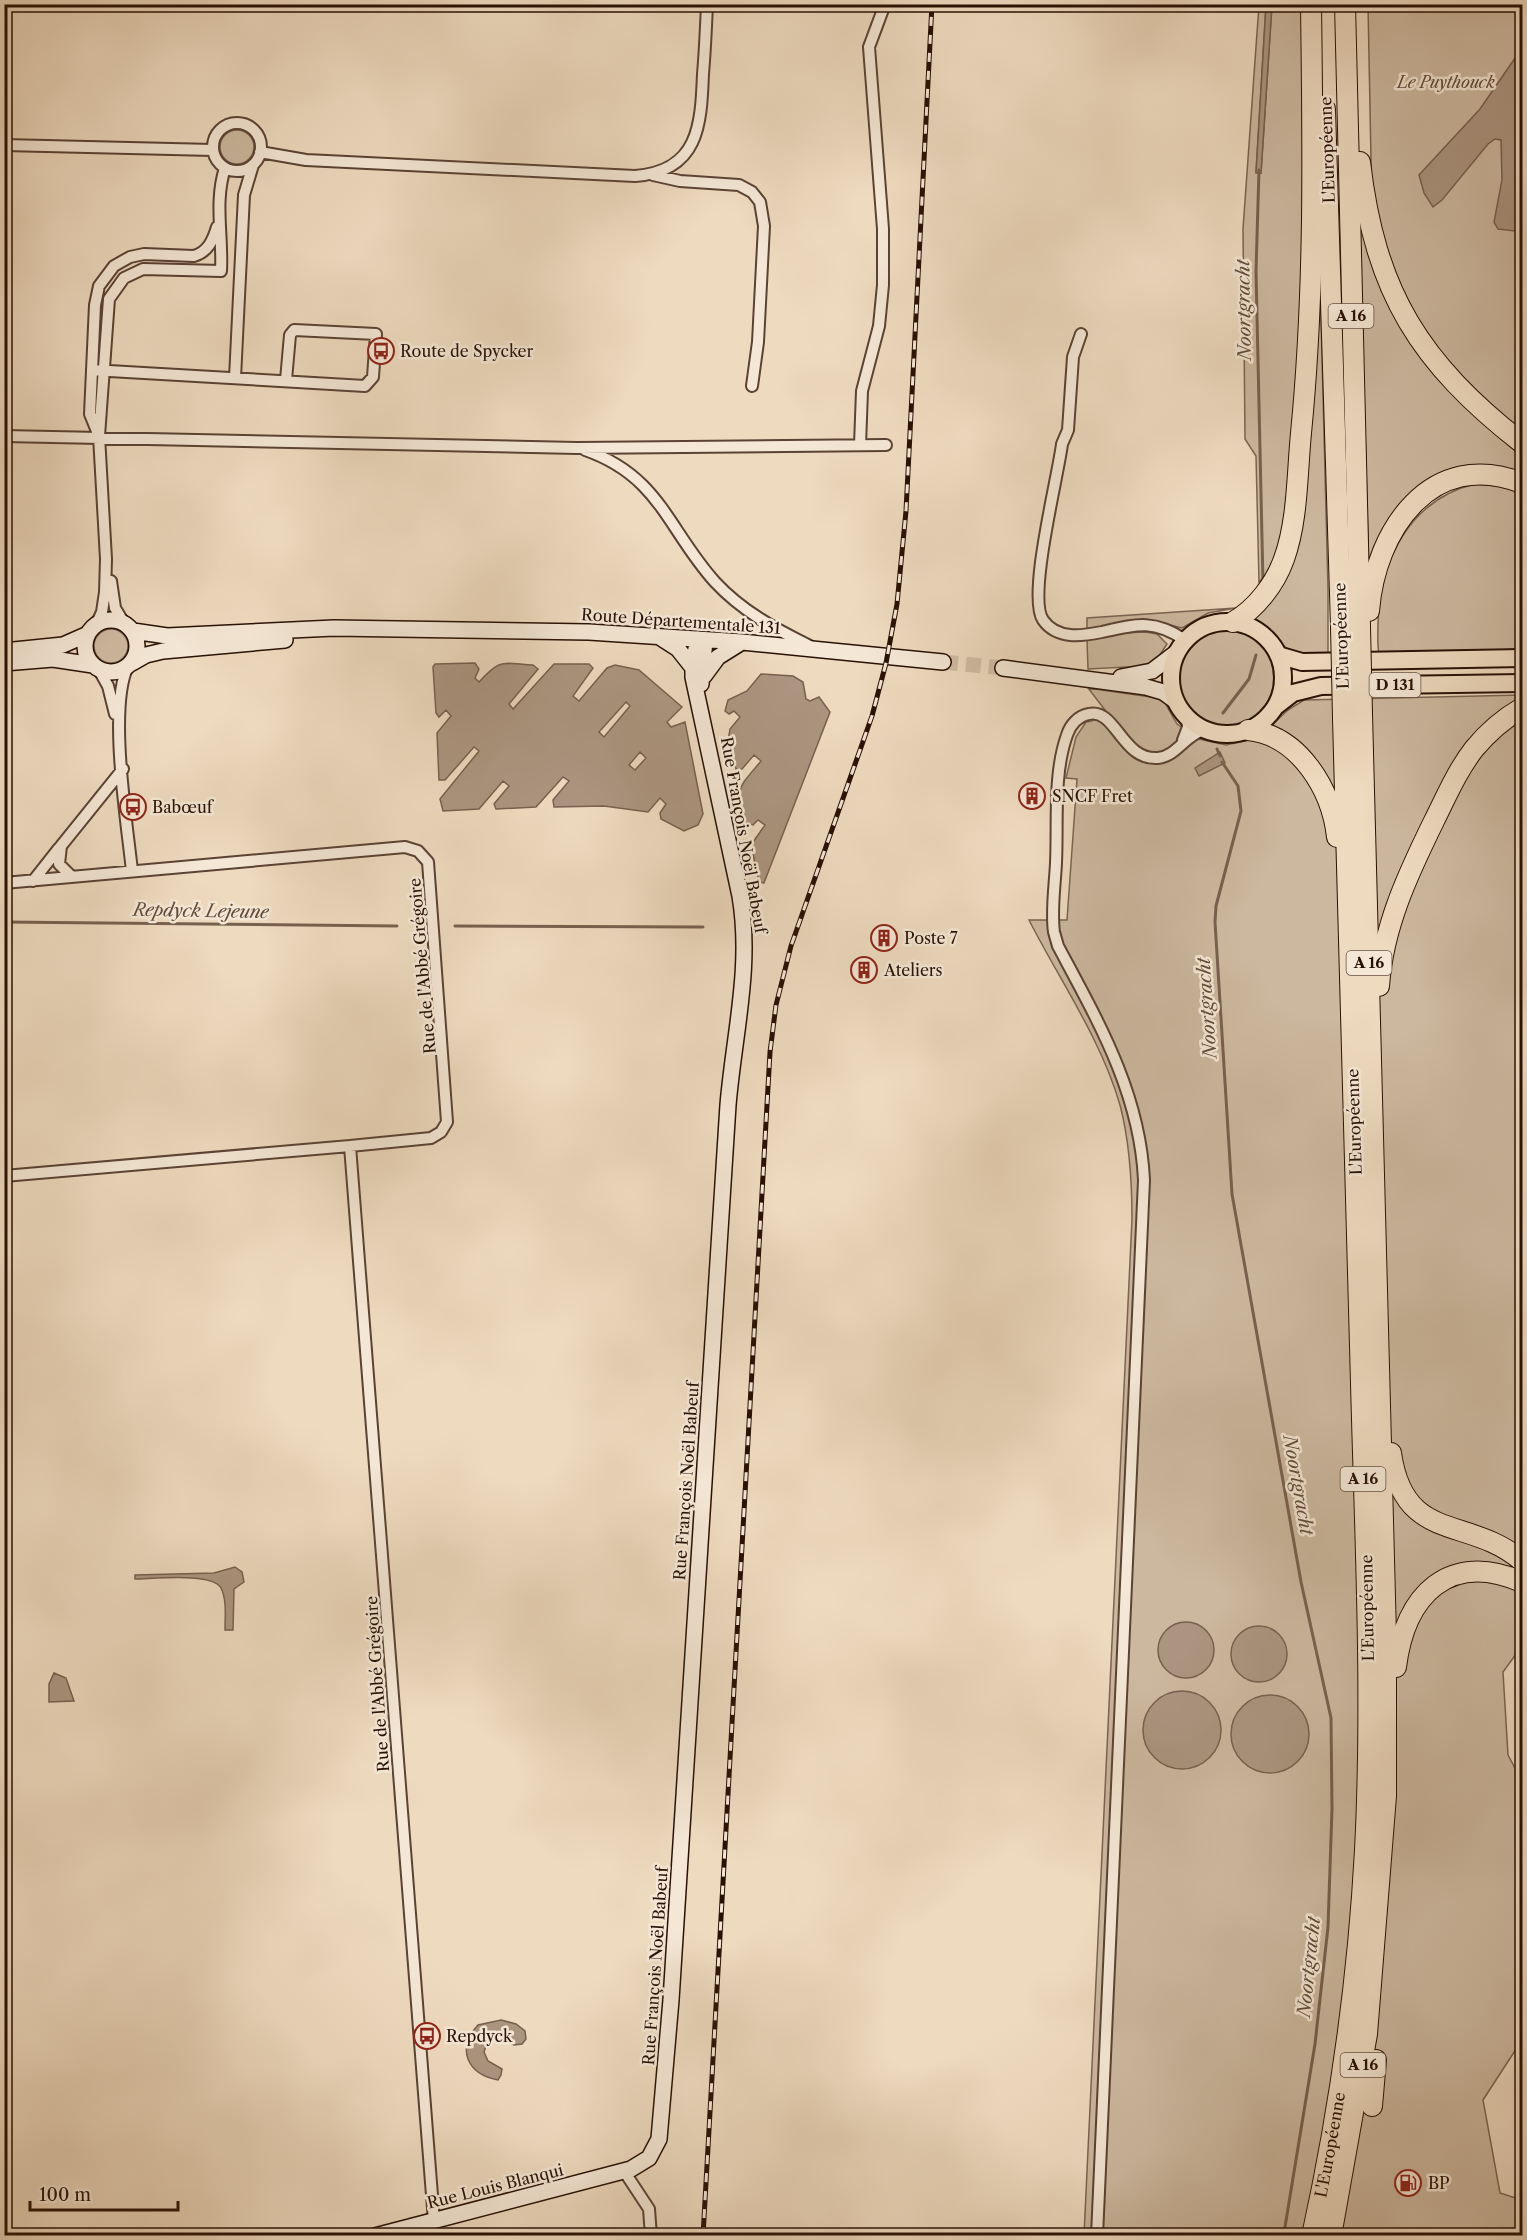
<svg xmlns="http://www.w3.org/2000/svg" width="1527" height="2240" font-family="'Libre Caslon Text',serif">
  <rect width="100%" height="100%" fill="#eedabf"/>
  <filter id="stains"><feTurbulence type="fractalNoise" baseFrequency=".00333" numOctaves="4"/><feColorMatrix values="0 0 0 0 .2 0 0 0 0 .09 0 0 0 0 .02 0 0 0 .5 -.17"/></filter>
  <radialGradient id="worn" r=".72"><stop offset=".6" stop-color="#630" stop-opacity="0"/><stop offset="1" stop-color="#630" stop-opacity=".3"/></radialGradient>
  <path fill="#ccb89f" stroke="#7a6452" stroke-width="1.5" d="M1259,5H1266L1256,172L1261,173L1272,5H1303L1302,327L1288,514L1270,571L1259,582L1256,456L1245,439L1243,229Z
    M1368,5H1522V433L1477,394L1439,352L1409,307L1388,261L1372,210Z
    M220 147a17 17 0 1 1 34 0a17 17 0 1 1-34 0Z
    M1359,224H1362L1386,292L1522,447V476L1443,475L1369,573Z
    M1319,239L1328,588V655C1319,655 1307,658 1299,655C1284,651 1267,629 1253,620L1275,590L1290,558Z
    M1475,484L1508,487L1522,494V649L1379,655C1377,644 1378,633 1378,623C1379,560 1411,499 1475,484Z
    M1236,608L1208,613L1182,628C1145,617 1124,622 1087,631V618Z
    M1177 678a49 49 0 1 1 98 0a49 49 0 1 1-98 0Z
    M94 646a17 17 0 1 1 34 0a17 17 0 1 1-34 0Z
    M1146,632L1157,634L1167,644L1155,662L1146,666L1088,669L1087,640L1120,633Z
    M1088,688L1158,698L1165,703L1177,724L1199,739L1226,745L1258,738L1288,710L1304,700L1522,695V1646L1503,1672L1508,1755L1522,1781V2040L1483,2100L1500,2193L1522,2200V2235H1084L1132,1219C1132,1181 1130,1143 1120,1105C1101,1039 1060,981 1029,920H1067L1077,779L1066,778L1076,737L1086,722L1092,721L1105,710Z"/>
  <path fill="#ab9580" stroke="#77604f" stroke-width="1.5" fill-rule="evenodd" d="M1266,5H1272L1261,173H1256Z
    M1522,48V208L1515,231L1498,229L1494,222L1502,180L1501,140L1495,139L1488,144L1442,200L1433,207L1424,193L1419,175L1480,109Z
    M475,663L479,669L475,678L479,682C501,658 502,663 533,665L538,669L509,704L513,709L554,664H589L593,668L573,696L579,701L607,668L615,665L639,670L682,707L667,722L671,727L685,722L703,814L698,825L684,831L661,819L660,813L666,804L660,798L648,812L604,806L554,807L553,800L569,781L563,777L536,807L496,809L494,804L509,786L503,781L479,809L443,811L440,799L479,751L474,747L445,780H439L437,733L451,716L446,710L439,717L436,713L433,667L435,664ZM626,702L630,706L604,737L599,732ZM640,752L646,758L635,770L629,765Z
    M761,674L793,676L803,682L806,699L810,701L819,697L830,712L764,883L759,882L751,845L765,825L758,820L753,825L745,823C736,785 737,790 761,761L754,755L742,769H736L728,741L730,729L740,717L734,711L729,714L725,711L728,700L747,691Z
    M1220,752L1225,763L1199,776L1195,768Z
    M235,1567L242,1572L244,1582L234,1589L233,1630H225C225,1617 227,1600 221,1588C213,1572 152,1579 135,1579V1575L214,1573Z
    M1158 1650a28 28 0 1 1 56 0a28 28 0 1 1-56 0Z
    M1231 1654a28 28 0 1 1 56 0a28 28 0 1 1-56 0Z
    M54,1673L66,1678L74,1701L49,1702V1684Z
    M1143 1730a39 39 0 1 1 78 0a39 39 0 1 1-78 0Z
    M1231 1734a39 39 0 1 1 78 0a39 39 0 1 1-78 0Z
    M501,2020L516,2024L525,2031L526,2039L522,2044L514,2045L498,2036L488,2040L484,2052L488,2061L502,2069L501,2075L498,2080C467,2074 456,2049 478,2025Z"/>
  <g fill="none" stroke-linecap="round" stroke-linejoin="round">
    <path stroke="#77604f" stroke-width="3" d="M1259,170L1256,271L1263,583
      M1223,713L1249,679L1256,655
      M1217,749L1220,756
      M1222,762L1238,786L1241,811L1216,906L1215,922L1232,1194L1301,1582L1331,1718L1332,1809L1328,1927L1315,2044L1284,2233
      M4,922L397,926
      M455,926L703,927"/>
    <path stroke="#d0bca3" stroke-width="15" stroke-dasharray="15 8" stroke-linecap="butt" d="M943,662L1003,668"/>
    <defs>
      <path id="street" d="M213 147a24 24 0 1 1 48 0a24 24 0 1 1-48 0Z
        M4,145L213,150
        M260,152L306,160L635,176C699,171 701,125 703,74C705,51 706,28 707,4
        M653,175L680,181L739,185L752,192L760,202L764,226L758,342L752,386
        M1081,334L1073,357L1068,430L1062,444C1058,477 1027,597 1043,620C1057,640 1082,636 1102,632C1137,624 1154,619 1185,640
        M92,370L365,386L373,377L376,334L294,330L290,335L286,380
        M235,378L244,195L253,165
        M4,436L577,448L886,445
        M99,436L90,414L95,305L99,286L114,266L130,257L144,254L194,256C208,252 213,240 217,227
        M860,445L862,391L879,326L883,285V229L869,47L885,4
        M585,450C660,476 668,530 715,582C742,611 775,629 810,646
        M111,581L115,608L124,623
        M96,625L102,612L105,592L106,559L99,436L109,299L124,278L143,269L221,271C223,236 214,202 225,168
        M128,666C108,707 127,823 132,871
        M98,668L108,686L115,714
        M1183,740L1188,727L1187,719
        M72,877L59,864L61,846L123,769
        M33,881L59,848
        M4,883L405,847L418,851L428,862L447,1122L441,1132L431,1138L350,1146L434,2221
        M4,1176L350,1146
        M624,2171L649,2209L651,2236
        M1097,2236L1144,1180C1140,1093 1098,1021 1058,946L1054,932C1051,910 1055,885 1056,863C1058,822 1053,774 1067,735C1070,725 1078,716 1089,714C1116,708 1122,761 1158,758C1177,756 1185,735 1204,730"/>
      <path id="secondary" d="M85 646a26 26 0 1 1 52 0a26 26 0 1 1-52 0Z
        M133,631L167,636L334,628L589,632L742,642L943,662
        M661,638L678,649L693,668
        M4,651L63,645L88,634
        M4,663L53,659L93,665
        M132,663L146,655L163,651L285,640
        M1003,668L1146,687L1163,692L1174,700
        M704,676L718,657L742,642
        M1121,677L1152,671L1177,652
        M701,684L705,640
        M375,2236L631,2169L649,2158L659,2139L671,2000L728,1105C734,1034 752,967 740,896L693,677V663L698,639"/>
      <path id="primary" d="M1171 678a56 56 0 1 1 112 0a56 56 0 1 1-112 0Z
        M1278,655L1302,662L1522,658
        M1275,707L1293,693L1321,686L1522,683"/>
      <g id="highway">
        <path d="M1345,4L1360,627"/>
        <path d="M1325,109L1341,626"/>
        <path d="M1360,162C1375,293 1420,363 1522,443"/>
        <path d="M1369,611C1375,531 1431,447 1522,483"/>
        <path d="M1233,622C1256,609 1275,584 1284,559C1298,520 1297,474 1301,433C1315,291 1313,148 1311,4"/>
        <path d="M1520,658H1522"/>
        <path d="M1248,730C1299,735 1332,790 1337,837"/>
        <path d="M1379,986C1383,927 1408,874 1434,821C1446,797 1457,771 1474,749C1488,732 1503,719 1522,708"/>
        <path d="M1391,1453C1404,1545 1469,1515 1522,1561"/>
        <path d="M1396,1667C1405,1595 1449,1550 1522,1582"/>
        <path d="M1372,2106L1376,2060"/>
        <path id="s1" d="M1312,2236C1340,2108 1358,1980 1365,1850C1373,1694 1365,1538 1361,1383C1355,1162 1349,940 1343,718"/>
        <path d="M1331,2236L1367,2034L1386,1796V1636L1362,714"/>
      </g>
    </defs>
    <use href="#street" stroke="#5a4234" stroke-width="14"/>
    <use href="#secondary" stroke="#281005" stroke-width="18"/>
    <use href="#primary" stroke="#281005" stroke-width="20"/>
    <use href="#highway" stroke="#281005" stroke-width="22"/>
    <use href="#street" stroke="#f4e7d5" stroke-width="10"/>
    <use href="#secondary" stroke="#f4e7d5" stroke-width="15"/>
    <use href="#primary" stroke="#eedabf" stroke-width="16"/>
    <use href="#highway" stroke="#eedabf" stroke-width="20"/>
    <defs>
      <path id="rail" d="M703,2236L770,1052L776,1005L791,946L872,716L886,663L897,604L906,511L932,4"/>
    </defs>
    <use href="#rail" stroke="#281005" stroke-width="5"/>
    <use href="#rail" stroke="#f4e7d5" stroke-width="3" stroke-dasharray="9" stroke-linecap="butt"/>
    <defs>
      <path id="highway-bridge" d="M1341,626L1343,718
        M1360,627L1362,714"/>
    </defs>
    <use href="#highway-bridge" stroke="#281005" stroke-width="22" stroke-linecap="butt"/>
    <use href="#highway-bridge" stroke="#eedabf" stroke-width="20"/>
  </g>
  <defs>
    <symbol id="bus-ring" viewBox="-11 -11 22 22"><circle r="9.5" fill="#f4e7d5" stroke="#8f2418" stroke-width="1.5"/><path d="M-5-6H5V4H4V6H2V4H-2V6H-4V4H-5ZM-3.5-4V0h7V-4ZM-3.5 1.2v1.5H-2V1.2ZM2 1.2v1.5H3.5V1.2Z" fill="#8f2418"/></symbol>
    <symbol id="building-ring" viewBox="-11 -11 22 22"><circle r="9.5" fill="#f4e7d5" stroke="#8f2418" stroke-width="1.5"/><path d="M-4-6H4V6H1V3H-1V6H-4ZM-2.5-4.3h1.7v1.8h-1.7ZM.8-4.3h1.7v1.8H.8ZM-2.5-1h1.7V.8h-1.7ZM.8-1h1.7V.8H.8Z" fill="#8f2418"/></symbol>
    <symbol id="fuel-ring" viewBox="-11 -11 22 22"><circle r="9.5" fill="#f4e7d5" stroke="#8f2418" stroke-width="1.5"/><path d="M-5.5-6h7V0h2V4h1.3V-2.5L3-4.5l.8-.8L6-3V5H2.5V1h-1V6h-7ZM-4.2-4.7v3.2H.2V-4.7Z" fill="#8f2418"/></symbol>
  </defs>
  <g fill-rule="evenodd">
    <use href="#bus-ring" x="366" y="336" width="30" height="30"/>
    <use href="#building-ring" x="1017" y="781" width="30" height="30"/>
    <use href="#bus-ring" x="118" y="792" width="30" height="30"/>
    <use href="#building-ring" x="869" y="923" width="30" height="30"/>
    <use href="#building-ring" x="849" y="955" width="30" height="30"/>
    <use href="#bus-ring" x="412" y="2021" width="30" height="30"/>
    <use href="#fuel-ring" x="1393" y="2168" width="30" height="30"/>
  </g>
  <g text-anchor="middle" stroke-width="5" stroke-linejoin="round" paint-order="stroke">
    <g fill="#f4e7d5" stroke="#655043" stroke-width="1.5">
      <rect x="1328.5" y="304" width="45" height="24" rx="4.5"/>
      <rect x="1369.5" y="673" width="51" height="24" rx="4.5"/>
      <rect x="1346.5" y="951" width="45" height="24" rx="4.5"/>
      <rect x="1340.5" y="1467" width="45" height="24" rx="4.5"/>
      <rect x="1340.5" y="2053" width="45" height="24" rx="4.5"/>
    </g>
    <g font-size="15" font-weight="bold" fill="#281005">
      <text x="1351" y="321">A 16</text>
      <text x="1395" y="690">D 131</text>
      <text x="1369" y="968">A 16</text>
      <text x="1363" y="1484">A 16</text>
      <text x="1363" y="2070">A 16</text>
    </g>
    <g font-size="16" font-style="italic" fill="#614b3b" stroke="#f4e7d5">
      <text x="1446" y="88">Le Puythouck</text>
    </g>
    <g font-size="16" fill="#281005" stroke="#f4e7d5">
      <text transform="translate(1327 150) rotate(-92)" y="6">L'Européenne</text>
      <text transform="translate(681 621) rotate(4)" y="6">Route Départementale 131</text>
      <text transform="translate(1341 636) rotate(-92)" y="6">L'Européenne</text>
      <text transform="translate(744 835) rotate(80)" y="6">Rue François Noël Babeuf</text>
      <text transform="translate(422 966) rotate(-95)" y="6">Rue de l'Abbé Grégoire</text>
      <text transform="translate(1354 1122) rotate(-92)" y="6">L'Européenne</text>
      <text transform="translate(686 1481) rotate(-86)" y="6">Rue François Noël Babeuf</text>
      <text transform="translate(1367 1608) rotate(-91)" y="6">L'Européenne</text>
      <text transform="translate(377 1684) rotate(-94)" y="6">Rue de l'Abbé Grégoire</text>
      <text transform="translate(655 1966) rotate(-86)" y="6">Rue François Noël Babeuf</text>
      <text dy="6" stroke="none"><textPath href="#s1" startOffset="93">L'Européenne</textPath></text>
      <text transform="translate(495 2186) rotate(-14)" y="6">Rue Louis Blanqui</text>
    </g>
    <g font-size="16" fill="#281005" stroke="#f4e7d5" text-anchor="start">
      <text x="400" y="357">Route de Spycker</text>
      <text x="1052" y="802">SNCF Fret</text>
      <text x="152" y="813">Babœuf</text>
      <text x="904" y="944">Poste 7</text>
      <text x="884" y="976">Ateliers</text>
      <text x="446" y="2042">Repdyck</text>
      <text x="1428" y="2189">BP</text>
    </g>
    <g font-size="18" font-style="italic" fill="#634c3c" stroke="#f4e7d5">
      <text transform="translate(1244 310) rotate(-91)" y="6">Noortgracht</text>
      <text transform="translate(201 911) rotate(1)" y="6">Repdyck Lejeune</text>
      <text transform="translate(1207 1008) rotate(-94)" y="6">Noortgracht</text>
      <text transform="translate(1298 1485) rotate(80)" y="6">Noortgracht</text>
      <text transform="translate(1309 1967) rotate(-84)" y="6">Noortgracht</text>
    </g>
  </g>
  <rect width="1527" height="2240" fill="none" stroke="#eedabf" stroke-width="24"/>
  <rect x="6" y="6" width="1515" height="2228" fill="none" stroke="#281005" stroke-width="3"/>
  <rect x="12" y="12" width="1503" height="2216" fill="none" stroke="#281005" stroke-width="1.5"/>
  <path d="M30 2201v9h148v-9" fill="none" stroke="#281005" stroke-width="3"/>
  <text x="39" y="2201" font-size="18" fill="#281005" stroke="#f4e7d5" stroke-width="4.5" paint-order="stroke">100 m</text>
  <rect width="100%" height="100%" filter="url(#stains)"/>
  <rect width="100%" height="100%" fill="url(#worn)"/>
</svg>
